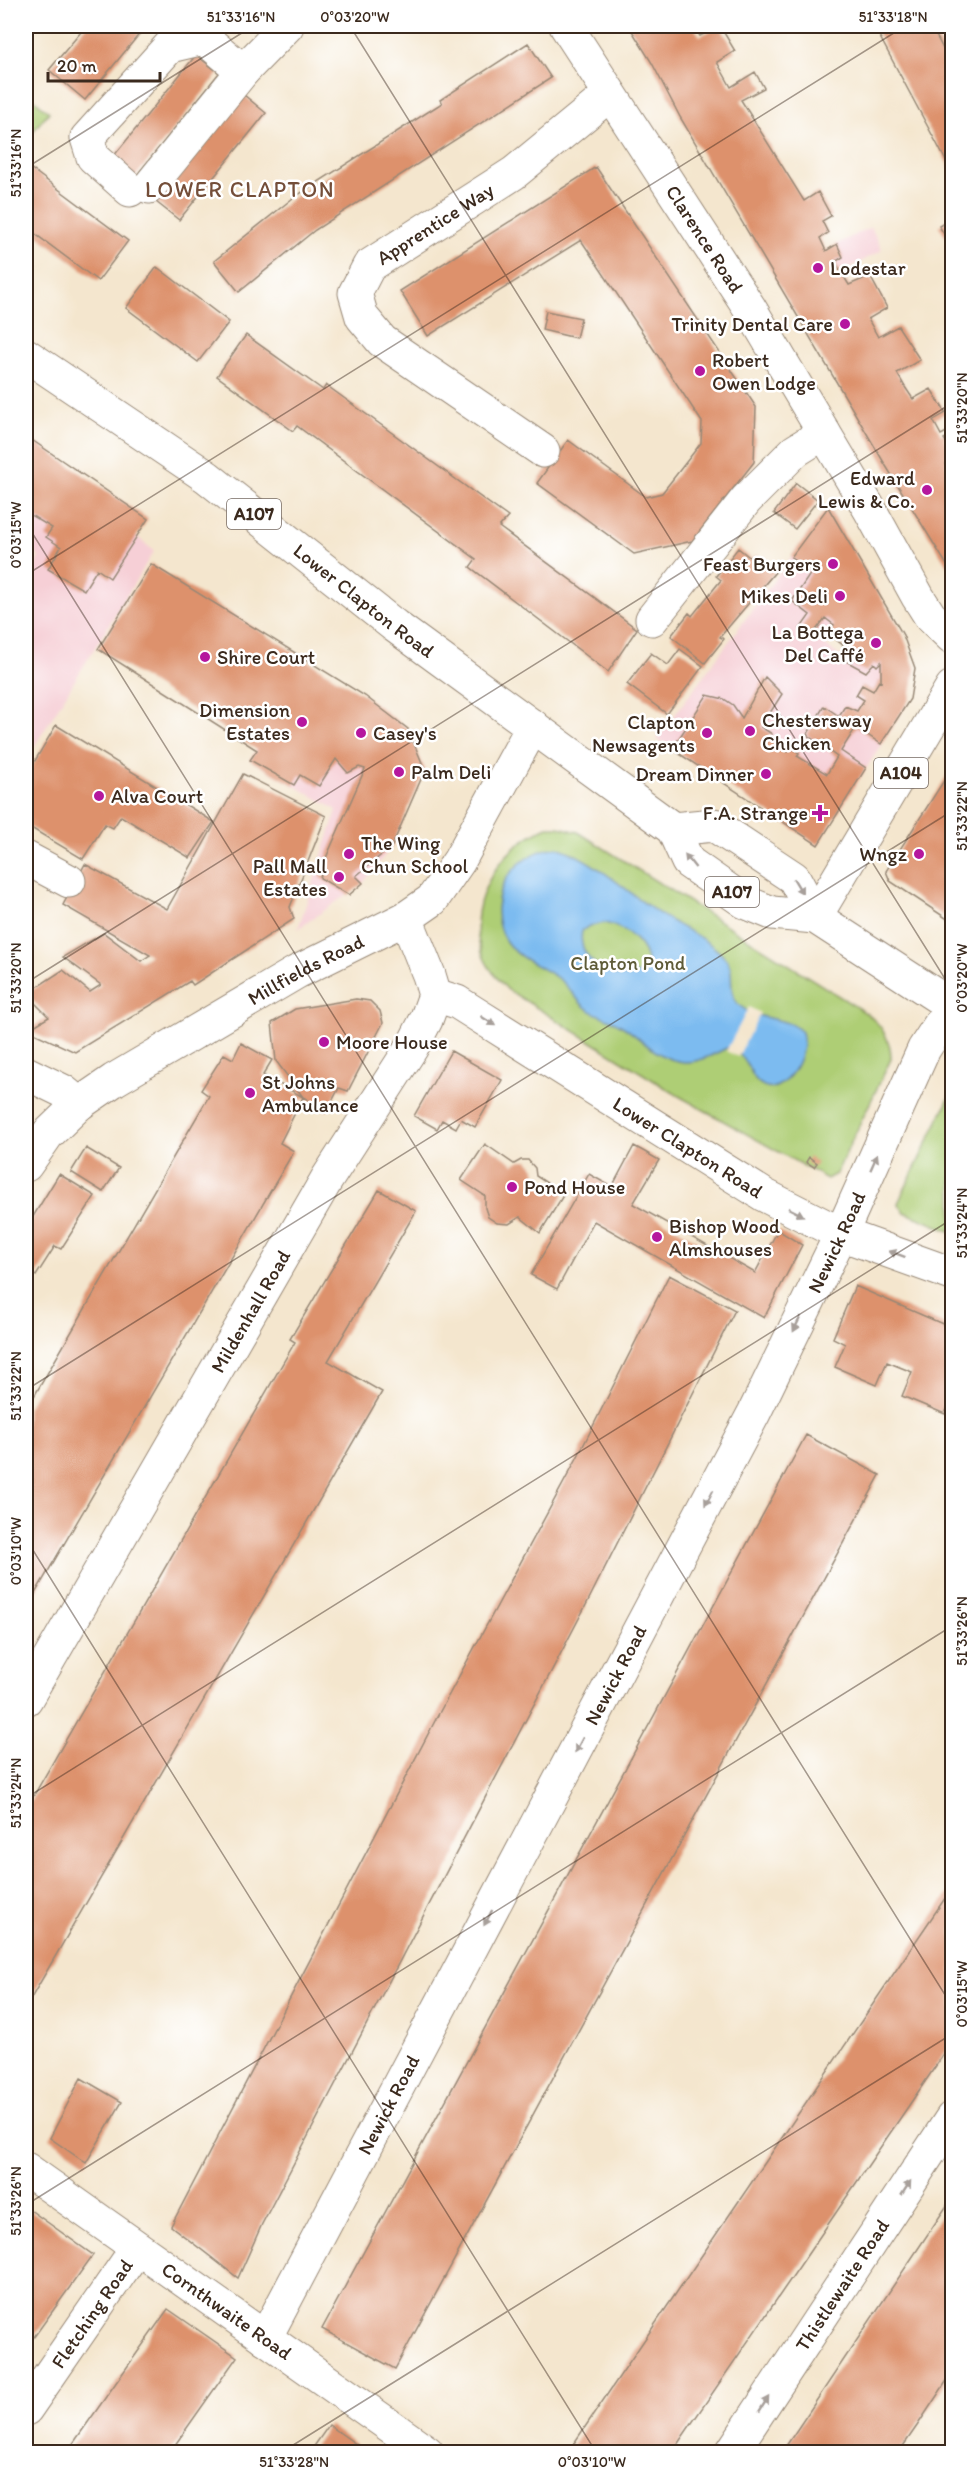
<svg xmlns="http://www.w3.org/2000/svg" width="978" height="2478" font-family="Itim,sans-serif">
  <rect width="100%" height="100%" fill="#fff"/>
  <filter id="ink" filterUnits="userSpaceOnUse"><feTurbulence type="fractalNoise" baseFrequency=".0167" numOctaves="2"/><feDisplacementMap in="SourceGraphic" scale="12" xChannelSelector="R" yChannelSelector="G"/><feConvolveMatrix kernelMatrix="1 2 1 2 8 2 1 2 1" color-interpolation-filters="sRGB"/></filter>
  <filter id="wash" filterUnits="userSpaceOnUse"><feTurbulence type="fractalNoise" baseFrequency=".008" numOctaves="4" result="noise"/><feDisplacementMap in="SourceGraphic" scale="24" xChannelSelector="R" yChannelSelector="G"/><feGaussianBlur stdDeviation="1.35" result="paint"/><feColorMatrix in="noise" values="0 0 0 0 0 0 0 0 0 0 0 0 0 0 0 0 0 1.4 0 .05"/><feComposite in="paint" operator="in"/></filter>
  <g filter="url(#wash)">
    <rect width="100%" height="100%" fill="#f4e6ce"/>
    <path fill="#f6cfd6" d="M871,227L882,250L789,302L837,244Z
      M26,436L148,519L136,536L154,551L26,760V582L39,557L26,545Z
      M828,507L869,578L821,642L845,660L885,605L915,668L910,699L818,845L657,739Z
      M309,663L365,696L408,729L425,770L392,846L363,883L298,929L337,810L250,760Z"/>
    <path fill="#aece75" stroke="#747c4a" stroke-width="1.5" d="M26,93L49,112L28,137L26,134Z
      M548,827H559L578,832L866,1013C882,1025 891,1039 891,1059L836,1174L827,1179L677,1095L508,990C499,981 491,972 485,960C460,909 498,846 548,827Z
      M952,1092V1232L904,1212L898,1203Z"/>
    <path fill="#7cbbf0" stroke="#5c7287" stroke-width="1.5" fill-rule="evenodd" d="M557,847C596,860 628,893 661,915C683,929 709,939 726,959C737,972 725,992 740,1006C759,1022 785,1015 802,1032C807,1052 793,1081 773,1088C751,1087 753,1067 740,1055C736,1051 731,1050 727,1048C714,1054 699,1063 684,1062C657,1060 642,1038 622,1026C610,1018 596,1016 585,1007C576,999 570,988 560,980C542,966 518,960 505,940C493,920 495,895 508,876C521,859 536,850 557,847ZM605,923C626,928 650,945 647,969C622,988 575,963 582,931L589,926Z"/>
    <path fill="#f4e6ce" d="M749,1007L760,1013L738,1057L726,1051Z"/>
    <g id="blocks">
      <path fill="#dd916c" d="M86,26H146L85,100L49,70Z
        M629,26H693L700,36L720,26L735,51L717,62L731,87L755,72L764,88L741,100L804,201L818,192L831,216L822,221L828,233L820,238L826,251L837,244L843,257L835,262L849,285L870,276L887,308L868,319L878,337L898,326L920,360L897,373L905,387L913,399L931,389L946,413L933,420L941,435L950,430L952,435L944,439L949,446L952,444V460L946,464L952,475V570H950L886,466L680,117L652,63Z
        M874,26H931L952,66V172Z
        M528,43L551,78L315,230L239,292L214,261L293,198L442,103L440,100Z
        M196,55L219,73L132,181L108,163Z
        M244,95L266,113L179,220L156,202Z
        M26,165L128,241L98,281L26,227Z
        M596,167L756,407L754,462L692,541L634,554L537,483L568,440L646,497L662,493L701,443L702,422L581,240L428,336L400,291Z
        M952,218V240L949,242L939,226Z
        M157,267L229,322L198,362L126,308Z
        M546,311L581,318L576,338L542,330Z
        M246,335L323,390L326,385L508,517L499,527L637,629L608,672L470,567L476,559L297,426L293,431L217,376Z
        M26,436L148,519L110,578L97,569L84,590L48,569L61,547L46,537L52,528L29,514L26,520Z
        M796,483L818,500L795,529L774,513Z
        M828,507L903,635L915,668L910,699L881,744L856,727L841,751L866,768L818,845L672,749L707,695L724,699L733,705L742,718L765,677L782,694L761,727L772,734L769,739L788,752L791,747L799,753L797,756L827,774L837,757L807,735L824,706L839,716L845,706L857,711L864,700L856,695L862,685L873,691L879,681L881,682V662L877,666L874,663L866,672L844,660L850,651L828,633L834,625L825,618L811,637L800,629L810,615L792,601L811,573L791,557Z
        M738,548L753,560L756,555L776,571L720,637L724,639L705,663L671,636L689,613L692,616L721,580L716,576Z
        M151,564L365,696L408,729L425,770L392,846L356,876L363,883L349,895L320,878L326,858L365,769L359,767L348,773L336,759L319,786L300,775L294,785L250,760L257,750L98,649Z
        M680,649L703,666L667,714L627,684L651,653L668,665Z
        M56,725L214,822L190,858L121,816L113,828L105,824L83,859L26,825V776Z
        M952,768V922L890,881L886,871Z
        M243,774L326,816L290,907L294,919L193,985L190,981L75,1052L27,1030L49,1017L26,994L63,970L90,992L101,985L63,957L104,933L141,961L150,955L63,905L85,864L167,909Z
        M356,999L370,1001L380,1011L383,1023L348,1091L339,1088L327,1111L303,1097L276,1061L272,1023L295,1009Z
        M241,1043L272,1060L263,1075L303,1097L280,1143L294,1151L26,1609V1410L209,1096L201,1090L224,1054L233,1059Z
        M451,1051L502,1080L475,1127L461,1119L456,1128L442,1120L437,1129L414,1116Z
        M485,1144L514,1164L521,1160H528L535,1168L536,1176L564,1194L540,1233L520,1217L509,1224L497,1223L488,1217L485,1208V1196L461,1180Z
        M634,1146L659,1160L633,1204L755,1273L778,1230L802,1245L764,1318L594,1221L557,1289L531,1275L589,1174L612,1187Z
        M86,1148L119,1168L103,1192L71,1172Z
        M809,1157L817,1163L814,1167L806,1162Z
        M59,1174L95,1196L61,1249L55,1246L36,1276L33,1274L26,1286V1228Z
        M379,1190L416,1211L328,1361L382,1392L26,2007V1809L295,1342L290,1339Z
        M669,1275L735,1310L586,1605L262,2224L238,2278L171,2226L437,1717L577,1458Z
        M855,1286L952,1328V1396L945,1414L902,1396L912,1372L887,1362L877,1385L835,1367L845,1344L833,1338Z
        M806,1435L880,1475L395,2369L322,2329Z
        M952,1888V2042L799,2267L672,2452H568Z
        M81,2078L122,2102L86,2163L50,2138Z
        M952,2198V2373L917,2426L899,2452H782Z
        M26,2207L93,2255L26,2348Z
        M168,2309L237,2357L170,2452H67Z
        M329,2425L367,2452H310Z"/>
    </g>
  </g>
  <g filter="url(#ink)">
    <use href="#blocks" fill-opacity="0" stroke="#988876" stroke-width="1.5"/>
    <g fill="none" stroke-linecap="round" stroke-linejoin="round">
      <defs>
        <g id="minor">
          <path id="s1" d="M566,26L749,307L870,510L918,597L930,616L952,637"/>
          <path d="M149,187L243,71"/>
          <path d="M130,190L93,157L87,138L170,46L204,38L243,71L287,26"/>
          <path id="s2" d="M543,451L382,341L362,317L355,293L369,266L514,173L609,95"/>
          <path d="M652,619L746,500L795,451L824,433"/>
          <path d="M26,858L69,881"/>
          <path id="s3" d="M435,995L457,1002L476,1014L764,1195L841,1234L952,1274"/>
          <path d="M26,1073L63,1091L79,1104"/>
          <path id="s4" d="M26,1165L47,1135L79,1104L114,1080L297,972L406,918L432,900L459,861L533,726"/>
          <path id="s5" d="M26,1699L327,1179L412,1047L426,1020L435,995L429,975L406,918"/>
          <path id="s6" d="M26,2169L427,2452"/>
          <path id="s7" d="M265,2338L754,1413L841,1234L924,1049L952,1006"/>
          <path id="s8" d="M26,2409L137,2248"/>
          <path id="s9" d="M732,2452L952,2118"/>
        </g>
        <path id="major" d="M815,917L952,687"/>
        <g id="highway">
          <path id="s10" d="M26,355L207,477L395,626L673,829L688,862L745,902L772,913L815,917L952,1006"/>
          <path d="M673,829L714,825L794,878L815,917"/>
        </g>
      </defs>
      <use href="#minor" stroke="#988876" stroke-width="35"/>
      <use href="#major" stroke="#988876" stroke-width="35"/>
      <use href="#highway" stroke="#988876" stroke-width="35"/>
      <use href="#minor" stroke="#fff" stroke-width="33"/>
      <use href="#major" stroke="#fff" stroke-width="33"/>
      <use href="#highway" stroke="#fff" stroke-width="33"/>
    </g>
    <defs><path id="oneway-solid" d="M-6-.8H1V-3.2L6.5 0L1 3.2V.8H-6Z" transform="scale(1.5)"/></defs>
    <g fill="#a79f9a">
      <use href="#oneway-solid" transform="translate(690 861) rotate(-128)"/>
      <use href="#oneway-solid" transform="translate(798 886) rotate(59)"/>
      <use href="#oneway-solid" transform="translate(488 1021) rotate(33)"/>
      <use href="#oneway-solid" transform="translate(874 1162) rotate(-66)"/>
      <use href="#oneway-solid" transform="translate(796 1212) rotate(27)"/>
      <use href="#oneway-solid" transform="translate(897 1254) rotate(-160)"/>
      <use href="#oneway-solid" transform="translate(797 1324) rotate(116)"/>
      <use href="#oneway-solid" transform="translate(709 1498) rotate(118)"/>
      <use href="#oneway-solid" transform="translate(579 1745) rotate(118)"/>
      <use href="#oneway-solid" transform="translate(488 1918) rotate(118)"/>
      <use href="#oneway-solid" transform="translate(906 2188) rotate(-57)"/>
      <use href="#oneway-solid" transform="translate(764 2404) rotate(-57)"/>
    </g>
  </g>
  <path fill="none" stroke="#3b2a1e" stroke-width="1.5" stroke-opacity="0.45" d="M350,26L952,990M26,168L253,26M26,523L952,2006M26,575L905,26M26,983L952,403M26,1390L952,811M26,1539L596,2452M26,1798L952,1219M26,2205L952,1626M282,2452L952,2034M934,2452L952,2441"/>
  <g fill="#b5179e" stroke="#fff" stroke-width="2">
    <circle cx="818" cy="268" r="6"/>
    <circle cx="845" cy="324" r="6"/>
    <circle cx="700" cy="371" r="6"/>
    <circle cx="927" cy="490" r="6"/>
    <circle cx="833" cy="564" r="6"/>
    <circle cx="840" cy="596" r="6"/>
    <circle cx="876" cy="643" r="6"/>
    <circle cx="205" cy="657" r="6"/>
    <circle cx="302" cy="722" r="6"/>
    <circle cx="750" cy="731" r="6"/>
    <circle cx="361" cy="733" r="6"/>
    <circle cx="707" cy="733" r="6"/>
    <circle cx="399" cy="772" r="6"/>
    <circle cx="766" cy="774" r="6"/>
    <circle cx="99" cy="796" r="6"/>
    <path d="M817 804h6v6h6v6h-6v6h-6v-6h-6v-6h6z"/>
    <circle cx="349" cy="854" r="6"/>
    <circle cx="919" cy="854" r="6"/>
    <circle cx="339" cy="877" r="6"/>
    <circle cx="324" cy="1042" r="6"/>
    <circle cx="250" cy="1093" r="6"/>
    <circle cx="512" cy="1187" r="6"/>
    <circle cx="657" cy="1237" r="6"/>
  </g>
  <g text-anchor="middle" stroke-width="5" stroke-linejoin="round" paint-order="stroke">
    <g fill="#fff" stroke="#766a62" stroke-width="1.5">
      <rect x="227" y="499" width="54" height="30" rx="4.5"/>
      <rect x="874" y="758" width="54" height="30" rx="4.5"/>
      <rect x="705" y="877" width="54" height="30" rx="4.5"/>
    </g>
    <g font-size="18" font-weight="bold" fill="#3b2a1e">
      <text x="254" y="520">A107</text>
      <text x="901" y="779">A104</text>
      <text x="732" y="898">A107</text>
    </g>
    <g font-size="20" fill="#3b2a1e" stroke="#fff">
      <text dy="7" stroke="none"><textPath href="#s2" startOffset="360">Apprentice Way</textPath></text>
      <text dy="7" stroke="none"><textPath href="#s1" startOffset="254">Clarence Road</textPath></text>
      <text dy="7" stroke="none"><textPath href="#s10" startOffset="418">Lower Clapton Road</textPath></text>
      <text dy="7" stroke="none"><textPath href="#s4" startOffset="345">Millfields Road</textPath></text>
      <text dy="7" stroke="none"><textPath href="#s3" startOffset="296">Lower Clapton Road</textPath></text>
      <text dy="7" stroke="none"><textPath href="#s7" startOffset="1236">Newick Road</textPath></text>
      <text dy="7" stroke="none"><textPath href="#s5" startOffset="448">Mildenhall Road</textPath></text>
      <text dy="7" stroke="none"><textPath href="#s7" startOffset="750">Newick Road</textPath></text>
      <text dy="7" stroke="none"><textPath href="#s7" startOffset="264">Newick Road</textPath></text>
      <text dy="7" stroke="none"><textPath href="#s9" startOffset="200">Thistlewaite Road</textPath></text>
      <text dy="7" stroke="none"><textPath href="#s6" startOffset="246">Cornthwaite Road</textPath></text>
      <text dy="7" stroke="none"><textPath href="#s8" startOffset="116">Fletching Road</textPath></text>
    </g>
    <g font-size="20" fill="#3b2a1e" stroke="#fff" text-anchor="start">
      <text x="830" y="275">Lodestar</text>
      <text x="833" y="331" text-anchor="end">Trinity Dental Care</text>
      <text x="712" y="367">Robert<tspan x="712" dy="23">Owen Lodge</tspan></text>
      <text x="915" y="485" text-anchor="end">Edward<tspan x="915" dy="23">Lewis &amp; Co.</tspan></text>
      <text x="821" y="571" text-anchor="end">Feast Burgers</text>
      <text x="828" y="603" text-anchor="end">Mikes Deli</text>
      <text x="864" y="639" text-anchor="end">La Bottega<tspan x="864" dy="23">Del Caffé</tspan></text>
      <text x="217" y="664">Shire Court</text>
      <text x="290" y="717" text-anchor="end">Dimension<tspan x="290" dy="23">Estates</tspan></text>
      <text x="762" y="727">Chestersway<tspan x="762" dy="23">Chicken</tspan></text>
      <text x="695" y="729" text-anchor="end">Clapton<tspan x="695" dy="23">Newsagents</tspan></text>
      <text x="373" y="740">Casey's</text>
      <text x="411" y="779">Palm Deli</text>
      <text x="754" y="781" text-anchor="end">Dream Dinner</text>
      <text x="111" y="803">Alva Court</text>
      <text x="808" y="820" text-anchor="end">F.A. Strange</text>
      <text x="361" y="850">The Wing<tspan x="361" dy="23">Chun School</tspan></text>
      <text x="907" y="861" text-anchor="end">Wngz</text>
      <text x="327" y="873" text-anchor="end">Pall Mall<tspan x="327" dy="23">Estates</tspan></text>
      <text x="336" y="1049">Moore House</text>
      <text x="262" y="1089">St Johns<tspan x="262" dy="23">Ambulance</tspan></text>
      <text x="524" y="1194">Pond House</text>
      <text x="669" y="1233">Bishop Wood<tspan x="669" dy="23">Almshouses</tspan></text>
    </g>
    <g font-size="20" fill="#5e5b38" stroke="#fff">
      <text x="628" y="970">Clapton Pond</text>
    </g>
    <g font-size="22" letter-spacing="1.5" fill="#744e39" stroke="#fff">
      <text x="240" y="197">LOWER CLAPTON</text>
    </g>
  </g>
  <rect width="978" height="2478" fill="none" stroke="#fff" stroke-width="66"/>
  <path d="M48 72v9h112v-9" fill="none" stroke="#3b2a1e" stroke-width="3"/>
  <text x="57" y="72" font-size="18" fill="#3b2a1e" stroke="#ffffff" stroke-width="4.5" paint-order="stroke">20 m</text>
  <rect x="33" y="33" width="912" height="2412" fill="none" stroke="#3b2a1e" stroke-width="2"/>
  <g font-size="15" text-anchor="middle" fill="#3b2a1e">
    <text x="241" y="22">51°33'16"N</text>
    <text x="355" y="22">0°03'20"W</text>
    <text x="893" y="22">51°33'18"N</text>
    <text transform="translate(16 163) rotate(-90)" y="5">51°33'16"N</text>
    <text transform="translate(962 408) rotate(-90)" y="5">51°33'20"N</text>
    <text transform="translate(16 535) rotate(-90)" y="5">0°03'15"W</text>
    <text transform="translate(962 816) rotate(-90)" y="5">51°33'22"N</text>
    <text transform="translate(962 978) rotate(-90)" y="5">0°03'20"W</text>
    <text transform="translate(16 978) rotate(-90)" y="5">51°33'20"N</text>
    <text transform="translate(962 1223) rotate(-90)" y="5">51°33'24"N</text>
    <text transform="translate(16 1386) rotate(-90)" y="5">51°33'22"N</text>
    <text transform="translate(16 1551) rotate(-90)" y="5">0°03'10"W</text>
    <text transform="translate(962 1631) rotate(-90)" y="5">51°33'26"N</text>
    <text transform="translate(16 1793) rotate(-90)" y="5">51°33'24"N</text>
    <text transform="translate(962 1994) rotate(-90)" y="5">0°03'15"W</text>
    <text transform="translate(16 2201) rotate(-90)" y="5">51°33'26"N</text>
    <text x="294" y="2467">51°33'28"N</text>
    <text x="592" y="2467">0°03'10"W</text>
  </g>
</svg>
